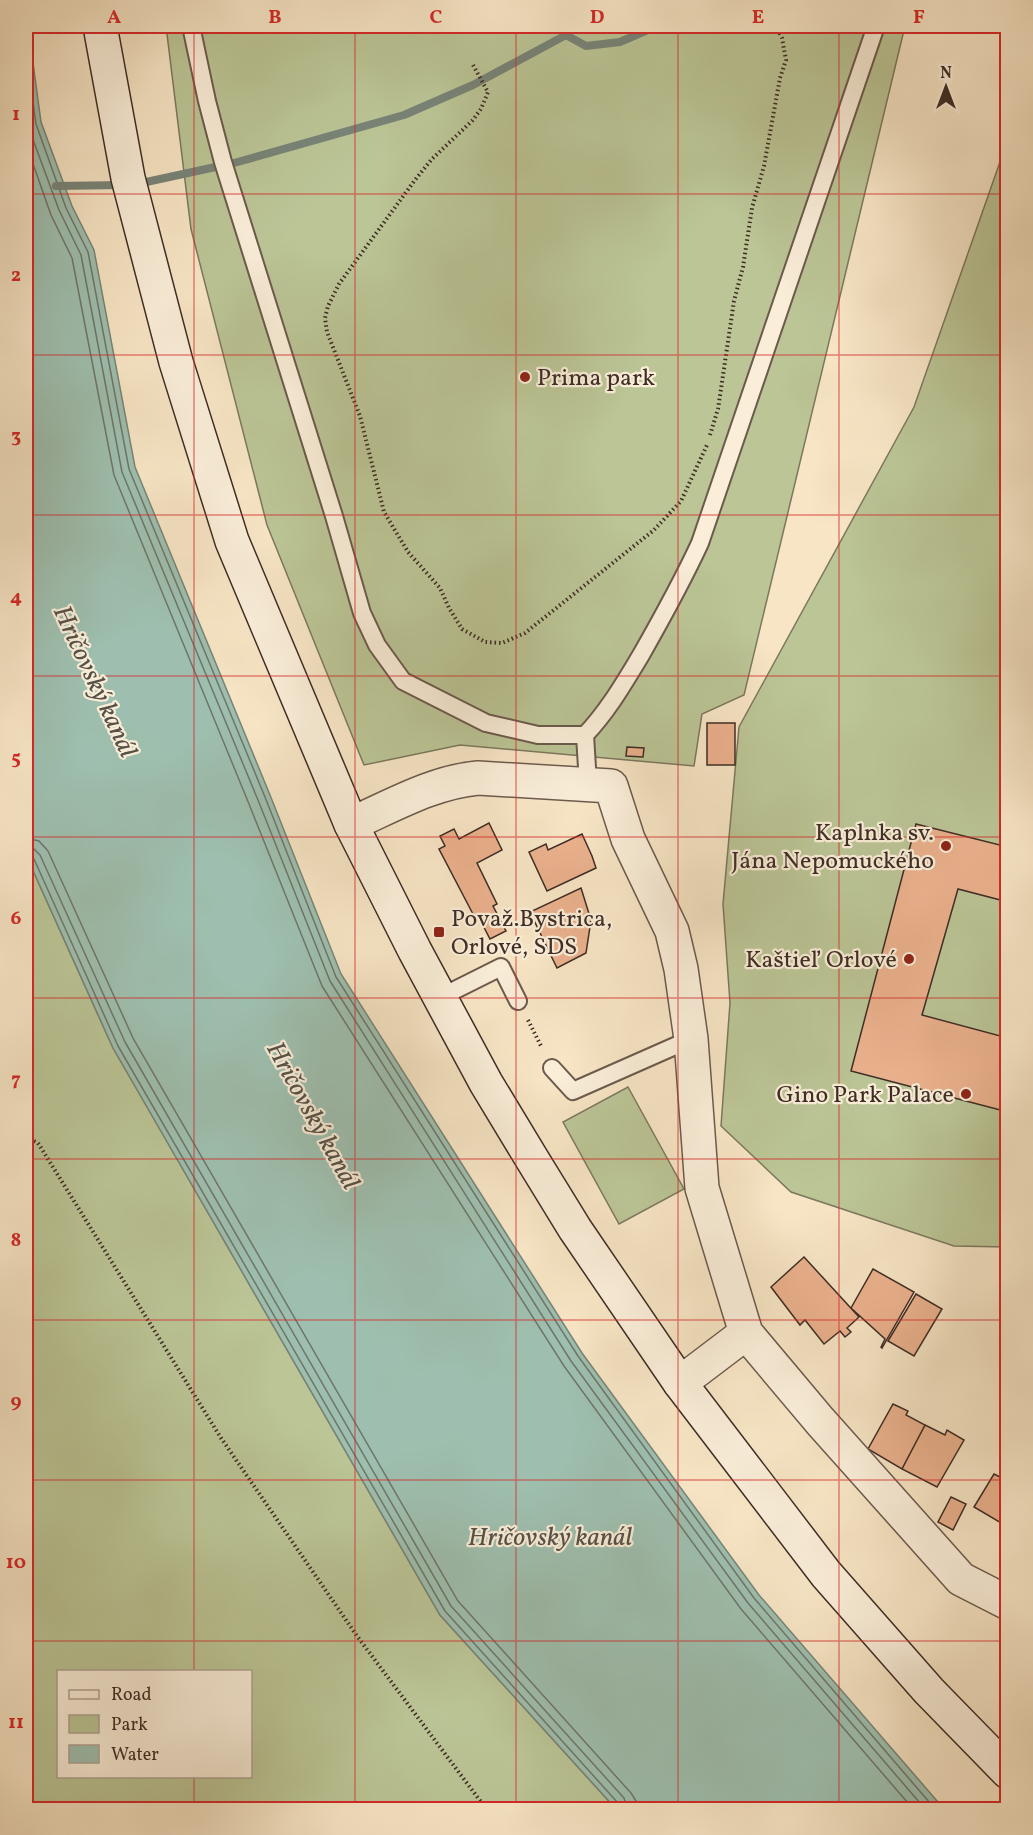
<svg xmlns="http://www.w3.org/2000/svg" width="1033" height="1835" font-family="Vollkorn,serif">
  <rect width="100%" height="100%" fill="#f7e5c5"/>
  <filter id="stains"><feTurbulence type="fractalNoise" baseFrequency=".00333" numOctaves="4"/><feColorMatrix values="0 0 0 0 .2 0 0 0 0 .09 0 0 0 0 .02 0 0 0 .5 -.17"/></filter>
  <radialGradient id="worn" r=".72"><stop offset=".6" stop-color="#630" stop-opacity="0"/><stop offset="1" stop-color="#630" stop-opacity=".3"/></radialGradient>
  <path fill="#bbc596" stroke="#7c785e" stroke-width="1.5" fill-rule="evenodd" d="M166,26H905L744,695L702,714L694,766L460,745L364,765L267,525L191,229Z
    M1007,142V1247L954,1246L791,1192L721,1126L730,1003L723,904L739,727L914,407Z
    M26,855L113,1048L440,1615L616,1809H26ZM58,1672H250V1776H58Z
    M628,1087L684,1189L619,1224L563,1122Z"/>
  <path fill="#9ebfaf" stroke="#788478" stroke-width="1.5" d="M26,26H28L41,122L72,206L94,250L135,467L270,795L341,974L582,1353L759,1595L944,1809H616L440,1615L113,1048L26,855Z"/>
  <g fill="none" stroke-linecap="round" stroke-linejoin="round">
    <path stroke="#6e766a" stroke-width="1.5" d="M26,51L36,124L66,208L88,252L129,469L265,797L336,977L578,1356L754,1598L936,1810
      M26,106L28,126L59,210L81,255L122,472L258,800L330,981L571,1361L748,1603L926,1810
      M26,144L51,215L72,258L114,475L249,804L322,986L564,1366L741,1609L914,1810
      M26,838L39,841L48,851L133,1038L458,1601L631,1793L636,1801L637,1810
      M26,847L34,849L40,855L125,1042L451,1606L624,1798L628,1810
      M26,855H30L34,859L118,1046L445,1611L618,1803L620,1810"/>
    <path stroke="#788478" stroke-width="8" d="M137,184L234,163L404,115L473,85L566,35L586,46L620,42L657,26
      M56,186L124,185"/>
  </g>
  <path fill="#eab18d" stroke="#3e2c25" stroke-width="1.5" d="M707,723H735V765H707Z
    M627,747L644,748L643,757L626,756Z
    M489,823L502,850L477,863L497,904L493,906L506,931L490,939L477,914L474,916L439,849L445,846L440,836L454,829L459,839Z
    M916,824L1008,847V902L958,889L922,1015L1008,1038V1112L851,1071Z
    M582,834L592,856L596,868L547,891L529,852L546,844L548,850Z
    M581,888L591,920L586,953L557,968L530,912Z
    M804,1257L859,1317L847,1328L851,1332L845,1337L840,1331L824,1344L805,1320L800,1325L771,1287Z
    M873,1269L914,1292L882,1348L881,1347L885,1339L851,1308Z
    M916,1294L942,1309L914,1356L888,1341Z
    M893,1404L908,1411L906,1415L925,1425L902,1469L868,1449Z
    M925,1425L945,1435L947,1430L964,1440L937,1487L902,1469Z
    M994,1474L1008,1481V1527L974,1507Z
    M951,1497L966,1504L953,1530L938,1522Z"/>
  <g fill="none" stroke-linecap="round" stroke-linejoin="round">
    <defs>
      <path id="lane" d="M191,26L207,101L223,162L334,516L362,613L377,645L403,681L486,723L538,735H585L588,784
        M585,735C608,711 624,683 641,655C662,618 682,582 700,543L876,26
        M439,998L501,967L518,1001
        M552,1068L573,1091L691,1039"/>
      <path id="street" d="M351,824C392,806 433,782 478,778L611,786L628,839L672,931L681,969L691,1039L702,1188L746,1333L820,1421L961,1579L1008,1603
        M680,1383L746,1333"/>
      <path id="secondary" d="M100,26L128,178L176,362L232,541L351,824L415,951L486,1083L532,1159L575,1229L680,1383L826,1574L929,1691L1008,1772"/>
    </defs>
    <use href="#lane" stroke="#6c5a4d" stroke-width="20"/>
    <use href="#street" stroke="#6c5a4d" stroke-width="36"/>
    <use href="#secondary" stroke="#3e2c25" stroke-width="36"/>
    <path stroke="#3e2c25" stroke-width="4" stroke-dasharray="1.5 3" stroke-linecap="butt" d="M473,65L488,92L481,109L472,121L432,159L415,180L339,284L328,306L325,318L327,332L360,416L384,512L408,552L440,588L449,608L462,629L485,642L502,643L525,633L654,530L681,501L707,445
      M710,435L718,409L734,301L743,267L752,208L764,166L780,78L786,60L782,38L776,26
      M1005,847L1008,842
      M528,1020L542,1048
      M26,1137L38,1143L221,1438L357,1636L487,1810"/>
    <use href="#lane" stroke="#faeed9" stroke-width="16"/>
    <use href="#street" stroke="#faeed9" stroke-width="33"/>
    <use href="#secondary" stroke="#faeed9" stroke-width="33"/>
  </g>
  <path fill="none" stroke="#d62828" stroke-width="1.5" stroke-opacity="0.55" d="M194,26V1672M355,26V1810M516,26V1810M678,26V1810M839,26V1810M26,194H1008M26,355H1008M26,515H1008M26,676H1008M26,837H1008M26,998H1008M26,1159H1008M26,1320H1008M26,1480H1008M26,1641H1008M194,1776V1810"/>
  <g fill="#8f2418" stroke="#faeed9" stroke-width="2">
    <circle cx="525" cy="377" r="6"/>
    <circle cx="946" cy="846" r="6"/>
    <rect x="433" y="926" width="12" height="12" rx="3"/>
    <circle cx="909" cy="959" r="6"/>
    <circle cx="966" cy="1094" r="6"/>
  </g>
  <g text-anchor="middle" stroke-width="4.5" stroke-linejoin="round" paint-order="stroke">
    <g font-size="24" fill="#3e2c25" stroke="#faeed9" text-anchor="end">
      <text x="537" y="385" text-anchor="start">Prima park</text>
      <text x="934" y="840">Kaplnka sv.<tspan x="934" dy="28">Jána Nepomuckého</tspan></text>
      <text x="451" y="926" text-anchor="start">Považ.Bystrica,<tspan x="451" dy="28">Orlové, SDS</tspan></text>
      <text x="897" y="967">Kaštieľ Orlové</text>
      <text x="954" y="1102">Gino Park Palace</text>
    </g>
    <g font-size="26" font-style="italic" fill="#565148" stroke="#faeed9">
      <text transform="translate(96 681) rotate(65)" y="9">Hričovský kanál</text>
      <text transform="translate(314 1115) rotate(61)" y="9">Hričovský kanál</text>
      <text x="550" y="1545">Hričovský kanál</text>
    </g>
  </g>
  <rect width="1033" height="1835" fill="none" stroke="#f7e5c5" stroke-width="66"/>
  <rect x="57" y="1670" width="195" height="108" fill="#faeed9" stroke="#afa091" stroke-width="1.5"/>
  <rect x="69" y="1690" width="30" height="9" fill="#faeed9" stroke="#afa091" stroke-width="1.5"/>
  <text x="111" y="1700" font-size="18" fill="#3e2c25">Road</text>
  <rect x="69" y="1715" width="30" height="18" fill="#bbc596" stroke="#afa091" stroke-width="1.5"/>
  <text x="111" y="1730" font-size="18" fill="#3e2c25">Park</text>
  <rect x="69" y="1745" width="30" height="18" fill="#9ebfaf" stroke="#afa091" stroke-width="1.5"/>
  <text x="111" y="1760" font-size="18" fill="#3e2c25">Water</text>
  <g transform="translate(946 87)" stroke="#faeed9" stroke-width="4.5" paint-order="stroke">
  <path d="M0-4.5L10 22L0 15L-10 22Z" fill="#3e2c25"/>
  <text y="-9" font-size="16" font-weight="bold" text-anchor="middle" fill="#3e2c25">N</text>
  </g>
  <rect x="33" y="33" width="967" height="1769" fill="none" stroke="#d62828" stroke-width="2"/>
  <g font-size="20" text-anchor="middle" font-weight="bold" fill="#d62828">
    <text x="114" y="23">A</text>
    <text x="275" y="23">B</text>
    <text x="436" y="23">C</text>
    <text x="597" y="23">D</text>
    <text x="758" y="23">E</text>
    <text x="919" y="23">F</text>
    <text x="16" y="120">1</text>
    <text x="16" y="281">2</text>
    <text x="16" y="442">3</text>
    <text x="16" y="603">4</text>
    <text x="16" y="764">5</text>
    <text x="16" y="924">6</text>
    <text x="16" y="1085">7</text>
    <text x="16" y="1246">8</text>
    <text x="16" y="1407">9</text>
    <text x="16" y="1568">10</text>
    <text x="16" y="1728">11</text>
  </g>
  <rect width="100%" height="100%" filter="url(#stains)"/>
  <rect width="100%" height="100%" fill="url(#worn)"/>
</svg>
